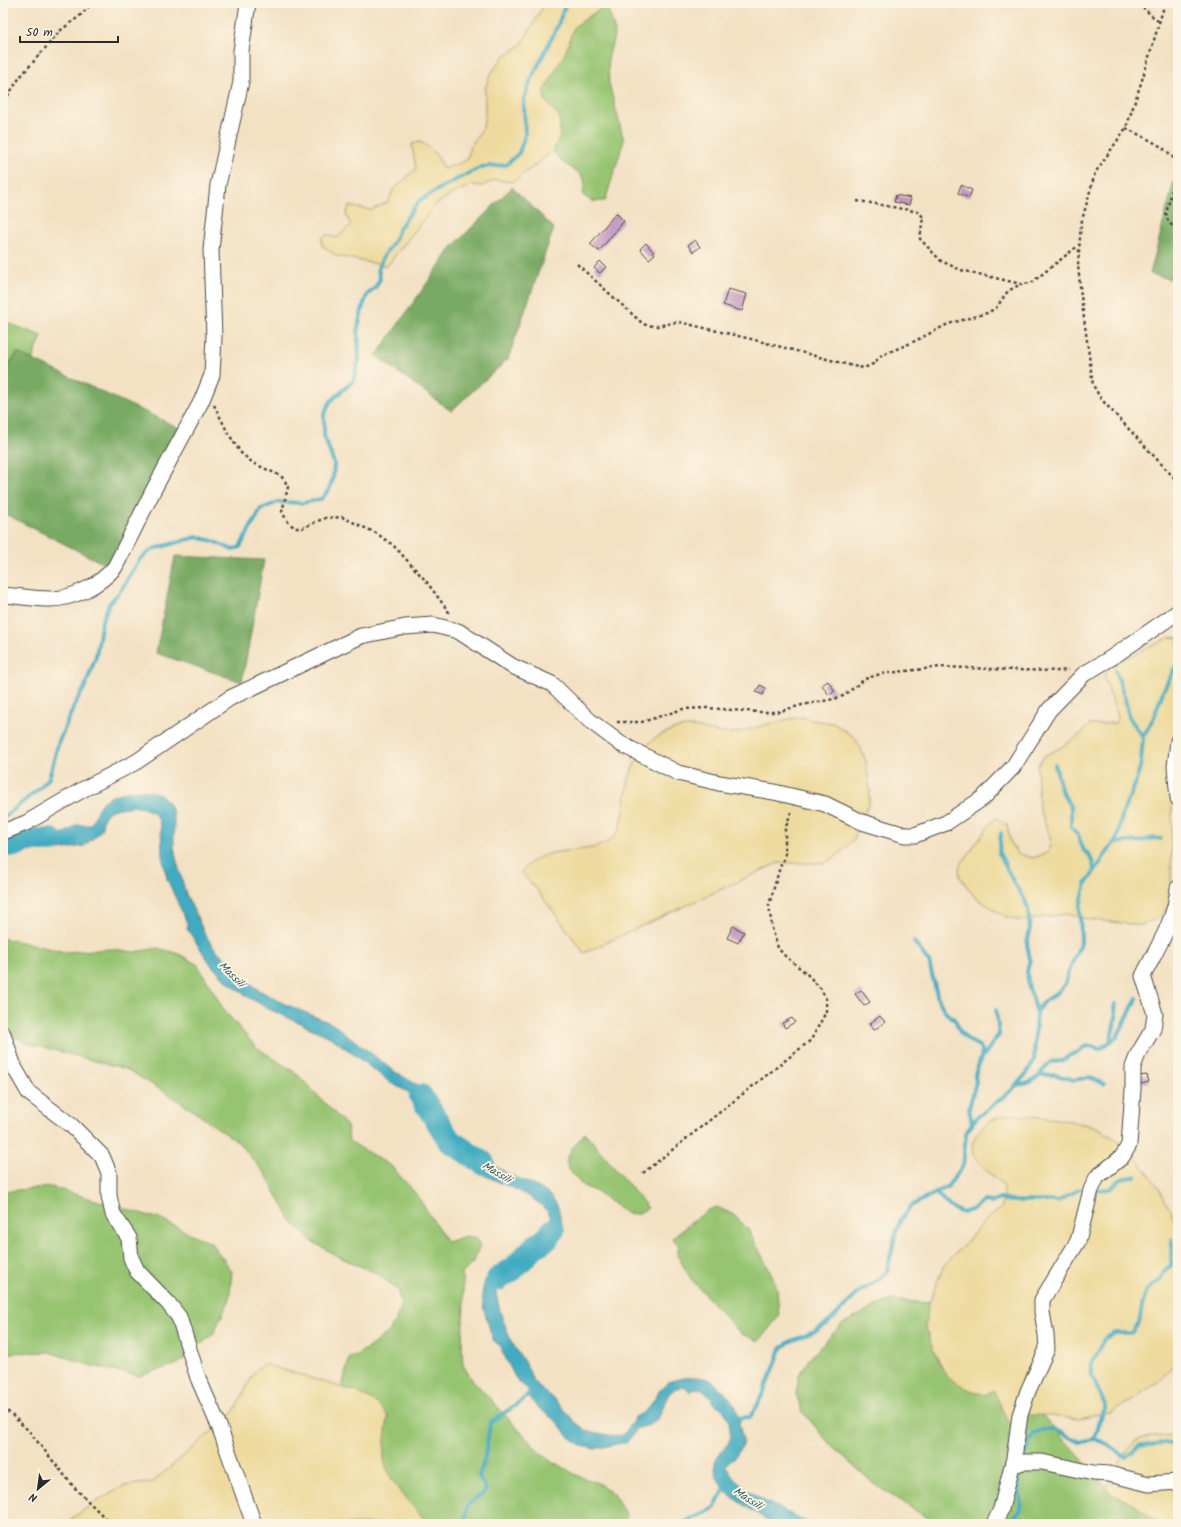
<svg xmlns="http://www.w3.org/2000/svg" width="1181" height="1527" font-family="Kalam,sans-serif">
  <rect width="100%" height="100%" fill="#fcf5e5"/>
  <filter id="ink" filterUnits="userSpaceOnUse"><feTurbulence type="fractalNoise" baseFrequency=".025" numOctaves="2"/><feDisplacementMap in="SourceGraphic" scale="8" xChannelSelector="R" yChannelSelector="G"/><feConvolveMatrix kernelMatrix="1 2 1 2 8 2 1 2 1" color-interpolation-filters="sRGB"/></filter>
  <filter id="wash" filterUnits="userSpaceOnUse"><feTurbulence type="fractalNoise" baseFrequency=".012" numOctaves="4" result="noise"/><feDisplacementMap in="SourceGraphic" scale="16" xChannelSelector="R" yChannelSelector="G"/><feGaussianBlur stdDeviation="0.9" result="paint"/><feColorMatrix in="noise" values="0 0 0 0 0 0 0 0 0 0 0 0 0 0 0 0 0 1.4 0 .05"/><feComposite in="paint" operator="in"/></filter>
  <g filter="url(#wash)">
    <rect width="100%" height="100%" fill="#f3e1c3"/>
    <path fill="#97c471" stroke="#61784e" d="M607,5L615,32L608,59L609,83L624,141L605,201H591L583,195L585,181L579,173L562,162L553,151L560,134L559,116L545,101L544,91L565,53L574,27Z
      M3,321L42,336L32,360L17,353L3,373Z
      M3,938L65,952L111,949L135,952L158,948L179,954L198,965L224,1010L256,1047L296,1073L347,1126L349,1141L391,1166L417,1195L447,1242L465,1236L477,1238L480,1247L474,1261L462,1274L464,1301L462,1346L463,1365L471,1378L541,1454L576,1475L600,1484L614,1494L627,1517L623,1524H429C413,1507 389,1484 384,1460C382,1453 387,1426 388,1416L357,1392L342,1387L349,1359L368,1348L390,1331L401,1308L399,1291L378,1274L337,1256L310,1240L291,1221L266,1175L238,1142L170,1095L126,1069L26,1043L3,1029Z
      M585,1133L648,1208L637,1214L626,1213L597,1192L583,1186L570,1171L566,1161L573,1147Z
      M51,1187L157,1218L211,1243L232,1271L229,1301L213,1334L178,1364L139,1376L92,1366L49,1352L10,1353L3,1362V1190L8,1191Z
      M717,1207L734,1215L748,1229L772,1275L777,1288L779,1316L759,1341L741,1334L691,1279L677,1255L679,1246L673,1239L675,1235L708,1210Z
      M893,1300L929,1303L925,1326L933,1349L947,1377L968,1389L984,1395L994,1391L1009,1423L1029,1415H1042L1107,1487L1111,1494L1135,1504L1160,1524H937L875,1485L828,1442L802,1411L796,1394L799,1375L810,1358L842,1324L876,1306Z"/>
    <path fill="#79aa63" stroke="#526a47" d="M1178,166V281L1150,274Z
      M512,187L554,228L508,359L451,411L376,356L453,246Z
      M18,353L186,431L115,567L106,565L3,513V373Z
      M175,556L264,560L242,682L156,653Z"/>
    <path fill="#eeda9e" stroke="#8c8264" d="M545,3H612L595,12L574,27L565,53L544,91L545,101L559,116L560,134L553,151L513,182L495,180L482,186L472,185L452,194L435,205L387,266L337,256L322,246V238L326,234L337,238L351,225L346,215L349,206L371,210L388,202L393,190L416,169L412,144L420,142C433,149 438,156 444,169L467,160L470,147L483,128L485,114V89L490,75L503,57L522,44Z
      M1170,637L1178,638V762H1169L1172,811L1171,879L1169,907L1160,917L1142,925L1092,920L1066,914L1021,921L1007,917L991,908L973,895L960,877L959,867L990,824L996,818L1007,825L1011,844L1018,854L1033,858L1049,852L1050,837L1039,807L1037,766L1044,756L1060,748L1082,733L1089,725L1115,723L1118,717L1104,677L1107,670L1119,662Z
      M804,717L810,720L833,723L853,736L858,743L866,761L870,791L869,803L853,841L838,855L825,863H778L584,953L538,891L521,872C546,839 591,860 614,837C626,826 624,792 630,776C633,766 639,753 647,745C656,735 678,726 691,727C705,728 719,735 733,733C757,729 779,719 804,717Z
      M1020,1115C1045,1118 1070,1119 1093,1127C1120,1136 1148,1169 1162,1194C1168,1204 1172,1216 1177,1227L1178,1231V1360L1159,1381L1129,1402L1111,1413L1078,1419L1042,1415H1029L1009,1424L994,1391L984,1395L968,1389L947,1377L933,1349L925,1326L929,1303L944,1265L963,1246L980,1226L1002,1207L1004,1186C995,1178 976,1163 973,1151C968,1136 989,1119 1002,1116C1007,1115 1015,1115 1020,1115Z
      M264,1364L357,1392L379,1405L388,1417C387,1426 382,1453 384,1460C389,1484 413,1507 429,1524H68L74,1517L94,1503L124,1486L153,1482L233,1413L255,1371Z
      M1178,1434V1524H1160L1135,1504L1111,1494L1107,1487C1114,1472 1127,1441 1144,1438C1155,1436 1167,1436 1178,1434Z"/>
    <path fill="#41abc1" stroke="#366b76" d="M141,790L154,792L164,797L172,810L174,819V846L177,862L186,894L205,934L212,945L245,979L259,990L285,1004L333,1024L397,1073L428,1091L437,1113L439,1123L436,1125L434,1124L423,1103L410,1093L391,1083L332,1038L269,1009L248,997L229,983L212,966L187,929V923L167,879L162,856L161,827L158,818L152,812L143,808L132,806L115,809L108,812L103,819L102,828L98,834L84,846L59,850L21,847L17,840L19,837C35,835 65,839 76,825H91C94,819 96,811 100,805C107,794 129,791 141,790Z
      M458,1139C468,1144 476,1152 485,1159C490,1164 497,1167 503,1171C524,1184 555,1186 560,1215C562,1226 558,1235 552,1243C546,1249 540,1254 531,1253L530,1249C532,1246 534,1243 537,1240C542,1234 549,1233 551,1224C556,1200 489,1180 474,1170C467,1165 461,1157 455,1150L456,1141Z
      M518,1255L522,1256L526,1261C524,1274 509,1279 500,1285L496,1294L500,1311L511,1341L528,1368L533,1381L556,1401L575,1422L587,1431L615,1436L622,1435L627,1430L634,1418L644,1412L651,1404L660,1390L668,1382L682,1378L697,1377L709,1379L718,1386L729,1397L736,1407L740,1421L739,1424L743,1440V1445L735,1457L728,1462L726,1466C744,1497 781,1508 811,1524C800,1524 788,1526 777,1524C768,1522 733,1499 726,1491C721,1486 716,1477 715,1470C713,1457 722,1452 728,1444C732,1436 730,1418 724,1411C722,1408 718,1406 715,1404C709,1397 705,1388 694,1388L690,1392L686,1387C660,1387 668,1412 654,1422C649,1426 642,1427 636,1429L633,1436L626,1442L595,1449L582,1446L567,1435L558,1423L535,1405L530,1398L528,1389L517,1381L499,1345L493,1340L484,1310L482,1294L485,1280L490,1275Z"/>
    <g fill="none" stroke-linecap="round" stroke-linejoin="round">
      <path stroke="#41abc1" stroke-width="4" d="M1115,669L1125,699L1129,717L1143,737
        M1055,764L1061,790L1071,808V827L1078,835L1084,851L1089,854L1093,863L1094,872
        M3,818L40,788L49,778L59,741L75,704L85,687L96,656L102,621L109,604L121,590L140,559L153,549L197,537L213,541L233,550L240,547L261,509L279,502L303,503L321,499L329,490L333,478L334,463L324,436V414L331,401L353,381L359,360L358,327L363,306L367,295L375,288L380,279L378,269L382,259L394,241L400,227L419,201L444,186L481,167L506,165L519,153L525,135L524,99L530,82L557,27L566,3
        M1001,833L999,853L1014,883L1025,900L1028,909L1030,930L1027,944L1030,959L1027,972L1029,989L1033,998L1036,1012
        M1114,843L1141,841L1154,838L1161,839
        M914,942L929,962L938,999L946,1013L955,1019L960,1032L968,1040L979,1046L982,1050L981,1058L975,1075L976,1082L969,1108L972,1125
        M1110,1042L1116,1017L1115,1004
        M981,1058C989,1051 992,1042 999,1035L996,1010
        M1039,1075H1056L1074,1080L1089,1077L1104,1084
        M1016,1085C1036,1084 1038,1076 1050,1062L1062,1061L1070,1055L1079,1052L1084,1047L1091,1046L1100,1049L1117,1037L1137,998
        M1094,1190L1110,1189L1121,1179L1136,1176
        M936,1193L950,1207L962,1213L974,1209L984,1201L992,1202L1000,1199L1012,1201H1058L1080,1189L1088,1190
        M736,1418L750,1417L757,1406L772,1373L781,1349L789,1342L816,1331L830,1321L858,1293L881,1278L887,1271L896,1232L901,1219L911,1206L947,1187L963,1166L966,1133L975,1119L1012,1090L1026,1074L1034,1061L1036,1012L1043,1002L1058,992L1065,984L1072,963L1081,943L1080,906L1086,884L1117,838L1123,812L1135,785L1141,763L1143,737L1154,717L1163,691L1178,662
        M1094,1439C1100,1441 1107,1443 1112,1447C1117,1452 1119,1455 1126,1457L1131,1453L1140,1445L1178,1442
        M1024,1459L1033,1433L1043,1430H1056L1080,1442L1094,1439L1099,1421L1105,1410V1405L1092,1376L1091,1366L1104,1339L1115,1333H1131L1139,1323L1143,1302L1147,1290L1160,1280L1164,1272L1171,1265L1172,1239
        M466,1524C466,1517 465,1510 469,1504C474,1497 483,1497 486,1489L479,1477L486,1452L490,1423L524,1399L532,1389
        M682,1524L714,1508L727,1485
        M1002,1524C1006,1522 1013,1520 1016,1516C1027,1505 1014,1482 1019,1468"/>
      <path stroke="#41abc1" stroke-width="24" d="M3,844L14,845L28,840H51
        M421,1096L450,1141L483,1163
        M498,1279L513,1269L534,1247L547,1239L553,1230"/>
    </g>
    <g id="blocks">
      <path fill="#c399c3" d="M961,185L972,190L969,198L958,193Z
        M896,195L911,198L909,205L894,202Z
        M616,213L624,221L599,251L590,244Z
        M695,240L700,247L693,252L688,245Z
        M646,243L655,254L649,259L640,249Z
        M600,261L606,267L600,273L594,268Z
        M728,289L747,294L742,311L723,305Z
        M828,681L835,691L829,695L822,685Z
        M760,685L766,688L763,695L756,692Z
        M733,926L744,932L738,943L727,938Z
        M861,990L870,1002L864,1006L855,994Z
        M880,1016L885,1022L874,1030L869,1024Z
        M792,1018L795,1022L785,1028L782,1023Z
        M1147,1075L1149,1082L1141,1084L1139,1076Z"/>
    </g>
  </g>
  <g filter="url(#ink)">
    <use href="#blocks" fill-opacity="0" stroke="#494642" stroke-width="1"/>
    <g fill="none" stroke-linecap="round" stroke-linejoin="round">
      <defs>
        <path id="minor" d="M3,595C18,596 34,599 50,599C73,599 100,585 115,567L155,487L201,402L212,375L214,337L211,250L218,185L241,82V51L248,3
          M1178,741L1175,767L1178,798
          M3,832L26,823L82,790L136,762L230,698L361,636L405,627L433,625L458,631L512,666L552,684L589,720L621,744L678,773L719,783L774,792L825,804L862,822L905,835H915L946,823L983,798L1013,767L1049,710L1084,674L1111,658L1178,612
          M3,1034L14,1067L29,1093L72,1126L102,1156L109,1173V1196L113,1214L129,1238L131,1258L137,1271L168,1303L179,1317L198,1378L219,1426L254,1524
          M1012,1466L1022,1462H1042L1093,1473L1109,1474L1149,1484L1178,1482
          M994,1524L1001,1509L1014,1458L1020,1415L1028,1391L1047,1349L1046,1335L1042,1312V1300L1078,1241L1091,1190L1097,1177L1122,1157L1129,1145L1133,1089V1067L1138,1054L1153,1029L1155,1014L1143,976C1157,948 1176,919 1178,888"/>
      </defs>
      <use href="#minor" stroke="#494642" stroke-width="17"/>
      <path stroke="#494642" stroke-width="2.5" stroke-dasharray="3 3" stroke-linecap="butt" d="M1138,3L1159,22
        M1165,3L1143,77L1126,128L1095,173L1081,224L1078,265L1081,296L1093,385L1101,399L1178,482
        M3,100L7,97L20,77L61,30L81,15L92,3
        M1126,128C1142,137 1173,148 1178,167L1166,214L1169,223L1178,230
        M857,201L871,203L919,212L923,217L920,239L941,261L961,270L1021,284L1031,283L1079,245
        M577,264L643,324C659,329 664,323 679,322L751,339L853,366L864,368L873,364L882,355L911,343L948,324L987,313L996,308L1008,291L1021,284
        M214,405L228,433L241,453L253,463L281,476L285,481L288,487L282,512L288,522L295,528H302L325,518L342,517L376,533L393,545L426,581L451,615
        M617,722H642L683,709L707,708L758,712H777L802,705L834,699L843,696L865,679L880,674L941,667L1017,670L1058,671L1068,670
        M643,1173L811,1040L826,1012V999L821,989L806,973L785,956L778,948L772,928L769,905L780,867L785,857V829L792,810
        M3,1407L29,1431L73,1486L111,1524"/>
      <use href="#minor" stroke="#fff" stroke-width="15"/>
    </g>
  </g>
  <g text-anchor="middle" stroke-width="4" stroke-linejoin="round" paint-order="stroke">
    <g font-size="11" font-style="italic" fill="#345e67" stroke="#fcf5e5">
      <text transform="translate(232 974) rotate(45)" y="4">Massili</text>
      <text transform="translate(497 1172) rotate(31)" y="4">Massili</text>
      <text transform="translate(748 1498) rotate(33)" y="4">Massili</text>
    </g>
  </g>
  <rect width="1181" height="1527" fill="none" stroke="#fcf5e5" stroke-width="16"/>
  <g transform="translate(38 1489) rotate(209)" stroke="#fcf5e5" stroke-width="3" paint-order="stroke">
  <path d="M0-3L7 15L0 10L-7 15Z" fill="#2b2b2b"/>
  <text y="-6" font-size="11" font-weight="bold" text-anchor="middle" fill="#2b2b2b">N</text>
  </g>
  <path d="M20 36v6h98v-6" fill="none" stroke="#2b2b2b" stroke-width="2"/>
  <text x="26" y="36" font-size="12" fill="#2b2b2b" stroke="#fcf5e5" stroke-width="3" paint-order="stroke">50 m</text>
</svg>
